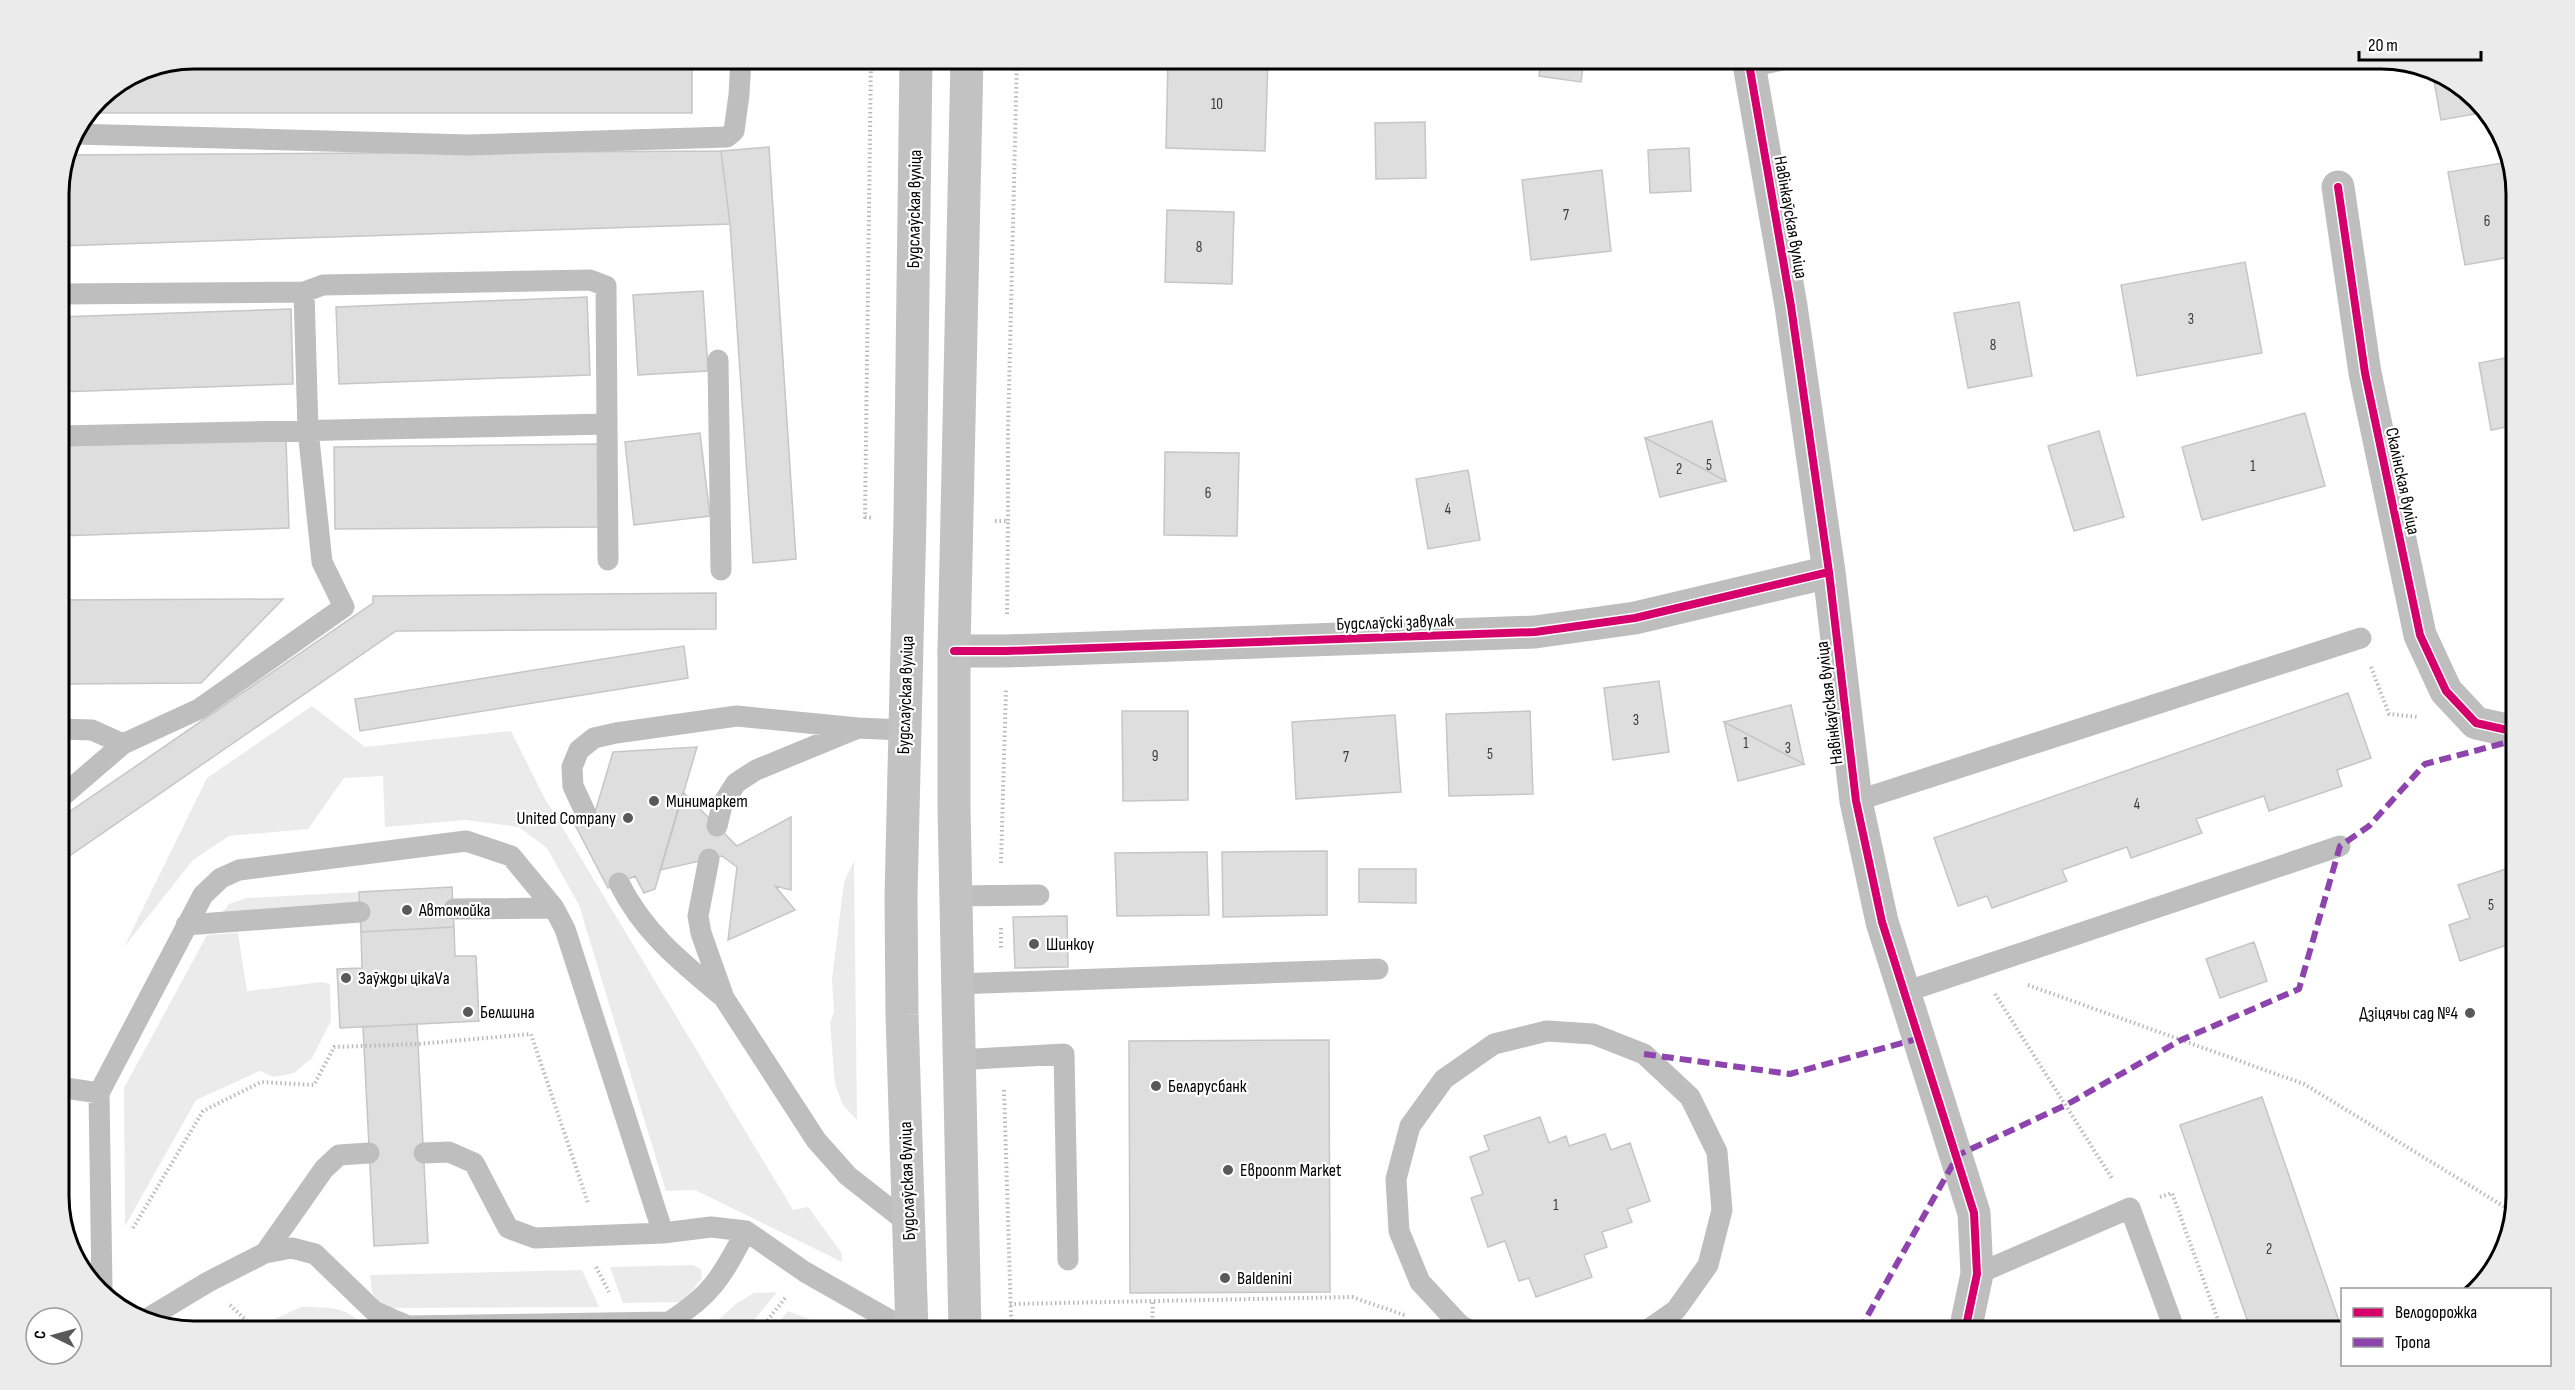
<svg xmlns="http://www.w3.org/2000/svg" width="2575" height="1390" font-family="'Sofia Sans Condensed',sans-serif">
  <rect width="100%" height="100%" fill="#fff"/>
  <path fill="#ebebeb" d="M312,706L365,747L511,731L544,797L793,1210L808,1207L841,1252L842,1262L695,1190L666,1191L579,905L547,848L519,827L465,820L385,827L383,776L344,778L308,829L229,836L193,860L124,947L207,778Z
    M854,861L857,1120L843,1105L835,1084L830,1023L834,1012L832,979L844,882Z
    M359,892L360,907L221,914L229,904L247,898Z
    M238,933L247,991L322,982L330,984L331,1021L312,1058L294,1073L274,1077L260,1071L196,1100L125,1226L124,1088L207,935Z
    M693,1265L701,1269L702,1278L683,1302L623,1303L610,1267Z
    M582,1270L599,1307L382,1308L372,1292L370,1275Z
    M777,1292L745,1331H706L737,1303L754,1293Z
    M301,1307C336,1307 345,1307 371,1331H265L264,1324Z
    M788,1311L834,1329L842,1324L850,1331H772Z
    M1362,1323L1408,1331H1351Z
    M1141,1327V1331H1030L1029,1328Z"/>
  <path fill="#dedede" stroke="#c6c6c6" stroke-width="1.5" d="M194,58H692V113H89L98,98L143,69Z
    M1168,58L1268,60L1265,151L1166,148Z
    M1541,58H1584L1581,82L1539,76Z
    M2432,70L2441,73L2486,112L2441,120Z
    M1425,122L1426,178L1376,179L1375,123Z
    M769,147L796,559L753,563L730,224L721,151Z
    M1689,148L1691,191L1650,193L1648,150Z
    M721,151L730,224L59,246V186L66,155Z
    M2508,162L2516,186V256L2465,265L2448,172Z
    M1602,170L1611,251L1531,260L1522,180Z
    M1167,210L1234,212L1232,284L1165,282Z
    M2245,262L2262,353L2137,376L2121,285Z
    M703,291L708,371L638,375L633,295Z
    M587,297L590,375L339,384L336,307Z
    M2019,302L2032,376L1968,388L1954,313Z
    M291,309L293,384L59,392V317Z
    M2516,356V425L2491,430L2479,363Z
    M2305,413L2325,486L2202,520L2182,447Z
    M1712,421L1726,481L1645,438Z
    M2099,431L2124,517L2074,531L2048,446Z
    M700,433L710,516L634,525L625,442Z
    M1645,438L1683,458L1726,481L1660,497Z
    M286,439L289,528L59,536V446Z
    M603,444L604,527L335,529L334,447Z
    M1165,452L1239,453L1237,536L1164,535Z
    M1468,470L1480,540L1428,549L1416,479Z
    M2516,533V586L2506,535Z
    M716,593V629L396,631L59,863V819L373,603V596Z
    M283,599L201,683L59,684V600Z
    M684,646L688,678L360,731L355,699Z
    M1659,681L1669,752L1613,760L1604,688Z
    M2348,693L2371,758L2337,770L2342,786L2269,811L2264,796L2196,819L2202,833L2131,858L2127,847L2062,870L2067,881L1992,908L1987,896L1958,906L1934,838Z
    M1791,705L1804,764L1724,722Z
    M1122,711H1188V800L1123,801Z
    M1530,711L1533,794L1449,796L1446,714Z
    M1395,715L1401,792L1296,799L1292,722Z
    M1724,722L1804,764L1738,781Z
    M697,747L655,889L644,893L635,876L608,888L573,821L596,809L613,752Z
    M683,792L737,846L791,817V890L775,886L795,910L728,940L737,867L722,856L660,870Z
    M1327,851V915L1223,917L1222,852Z
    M1207,852L1209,915L1117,916L1115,853Z
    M2509,868L2516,891V942L2460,961L2449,925L2470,918L2458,885Z
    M1359,869H1416V903L1359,902Z
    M452,887L454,927L361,932L359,892Z
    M1067,916L1068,967L1015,968L1013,917Z
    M454,927L455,956H476L479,1021L340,1028L337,969L362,968L361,932Z
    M2254,942L2267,981L2220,998L2206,959Z
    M2516,1016V1049L2506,1019Z
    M417,1024L428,1243L374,1246L363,1027Z
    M1329,1040L1330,1292L1130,1293L1129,1041Z
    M2262,1097L2342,1330V1331H2251L2202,1190L2180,1125Z
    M1540,1117L1549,1143L1566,1136L1569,1146L1605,1134L1611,1150L1630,1143L1650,1201L1627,1209L1632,1222L1602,1232L1607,1247L1584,1255L1592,1277L1536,1297L1529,1278L1519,1281L1505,1241L1488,1247L1471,1198L1483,1194L1470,1157L1489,1150L1484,1136Z"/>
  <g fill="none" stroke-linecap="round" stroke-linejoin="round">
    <path stroke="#b9b9b9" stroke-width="4" stroke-dasharray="1.5 3" stroke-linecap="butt" d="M871,58L865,517L874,518
      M995,521H1008V432L1017,58
      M1007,614L1008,521
      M2371,667L2389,714L2418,717
      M1001,863L1006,688
      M1001,928V950
      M2028,985L2304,1084L2513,1212
      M1995,994L2113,1180
      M1004,1090L1011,1315L1014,1331
      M2160,1197L2172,1193L2222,1331
      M133,1228L203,1111L261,1082L314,1085L334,1047L418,1044L531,1034L588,1203
      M596,1267L609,1292
      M1010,1304L1352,1297L1407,1316
      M230,1305L257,1331
      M759,1331L786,1297
      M1152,1331L1153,1301"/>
    <path stroke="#bebebe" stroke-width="21" d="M1750,67L1792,58
      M74,134L468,145L727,137L734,131L739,95L741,58
      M59,294L304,292L323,285L590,280L606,286L608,560
      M718,360L721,570
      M59,436L607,424
      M59,729L92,730L123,744
      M59,799L123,744L199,709L344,607L322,562L308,430L304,292
      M1856,801L2361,638
      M586,814L573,786L572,767L579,750L594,738L616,733L737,716L858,728
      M717,826L722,805L736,783L756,770L858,728L903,730
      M709,859L698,916L701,933L724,998L816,1140L848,1176L908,1223
      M619,883C644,933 681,962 723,997
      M954,896L1039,895
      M454,909L554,908
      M186,925L360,912
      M957,984L1378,969
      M1905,992L2340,846
      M958,1060L1064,1054L1068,1260
      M59,1087L99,1093
      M424,1153L449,1152L474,1163L508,1228L535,1238L663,1233L711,1227L746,1231L805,1272L909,1331
      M265,1253L292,1248L315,1254L374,1311L408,1326L669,1322C713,1294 722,1276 746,1231
      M1977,1274L2130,1208L2175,1331
      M102,1289L99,1093L203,895L221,878L239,870L466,841L511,856L554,908L565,929L663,1233
      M145,1320L208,1282L265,1253L324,1169L339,1155L369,1153
      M1471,1331L1460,1325L1420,1282L1399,1231L1396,1179L1410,1126L1444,1079L1494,1044L1547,1031L1593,1034L1644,1054L1690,1097L1717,1152L1722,1210L1708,1265L1676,1310L1646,1331"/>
    <path stroke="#bebebe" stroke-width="33" d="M1748,58L1791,306L1829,572L1856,801L1882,922L1974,1213L1977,1274L1965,1331
      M2338,187L2365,373L2420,635L2446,691L2476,723L2516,732
      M954,651H1007L1535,632L1635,618L1829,572"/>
    <path stroke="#c2c2c2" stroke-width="33" d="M912,1331L902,1015L901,896L910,519L916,58
      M965,1331L954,808V651L967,58"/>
    <path stroke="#8e44ad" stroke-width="6" stroke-dasharray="12 6" stroke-linecap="butt" d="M1644,1054L1790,1074L1920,1038
      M1859,1331L1958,1155L2066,1105L2181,1040L2299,989L2340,846L2369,826L2425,764L2516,740"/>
    <defs>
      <path id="cycleway" d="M1748,58L1791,306L1829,572L1856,801L1882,922L1974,1213L1977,1274L1965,1331
        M2338,187L2365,373L2420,635L2446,691L2476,723L2516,732
        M954,651H1007L1535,632L1635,618L1829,572"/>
    </defs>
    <use href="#cycleway" stroke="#fff" stroke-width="11"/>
    <use href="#cycleway" stroke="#d6006c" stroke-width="8"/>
  </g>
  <g fill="#595959" stroke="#fff" stroke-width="2">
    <circle cx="654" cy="801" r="6"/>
    <circle cx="628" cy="818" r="6"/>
    <circle cx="407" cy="910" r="6"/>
    <circle cx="1034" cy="944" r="6"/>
    <circle cx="346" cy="978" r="6"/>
    <circle cx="468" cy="1012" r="6"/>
    <circle cx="2470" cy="1013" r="6"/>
    <circle cx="1156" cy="1086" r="6"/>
    <circle cx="1228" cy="1170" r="6"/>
    <circle cx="1225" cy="1278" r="6"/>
  </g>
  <g text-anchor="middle" stroke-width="4.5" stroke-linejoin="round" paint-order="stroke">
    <g font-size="15" fill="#383838">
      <text x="1217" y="109">10</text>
      <text x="1566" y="220">7</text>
      <text x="2487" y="226">6</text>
      <text x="1199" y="252">8</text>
      <text x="2191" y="324">3</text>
      <text x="1993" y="350">8</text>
      <text x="1709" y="470">5</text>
      <text x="2253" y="471">1</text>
      <text x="1679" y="474">2</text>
      <text x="1208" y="498">6</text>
      <text x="1448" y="514">4</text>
      <text x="1636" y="725">3</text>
      <text x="1746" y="748">1</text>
      <text x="1788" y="753">3</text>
      <text x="1490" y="759">5</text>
      <text x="1155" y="761">9</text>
      <text x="1346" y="762">7</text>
      <text x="2137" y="809">4</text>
      <text x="2491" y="910">5</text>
      <text x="1556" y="1210">1</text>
      <text x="2269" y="1254">2</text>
    </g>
    <g font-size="18" fill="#000" stroke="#fff">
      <text transform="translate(914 209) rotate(-89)" y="6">Будслаўская вуліца</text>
      <text transform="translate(1791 217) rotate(80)" y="6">Навінкаўская вуліца</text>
      <text transform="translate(2403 481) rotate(78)" y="6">Скалінская вуліца</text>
      <text transform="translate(1395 622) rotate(-2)" y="6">Будслаўскі завулак</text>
      <text transform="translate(905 695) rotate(-88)" y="6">Будслаўская вуліца</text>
      <text transform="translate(1829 703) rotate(-97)" y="6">Навінкаўская вуліца</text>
      <text transform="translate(907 1181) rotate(-92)" y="6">Будслаўская вуліца</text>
    </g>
    <g font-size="18" fill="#000" stroke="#fff" text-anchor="start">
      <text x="666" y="807">Минимаркет</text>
      <text x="616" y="824" text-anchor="end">United Company</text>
      <text x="419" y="916">Автомойка</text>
      <text x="1046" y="950">Шинкоу</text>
      <text x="358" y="984">Заўжды цікаVа</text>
      <text x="480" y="1018">Белшина</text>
      <text x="2458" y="1019" text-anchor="end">Дзіцячы сад №4</text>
      <text x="1168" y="1092">Беларусбанк</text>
      <text x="1240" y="1176">Евроопт Market</text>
      <text x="1237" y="1284">Baldenini</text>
    </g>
  </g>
  <path d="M0 0H2575V1390H0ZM194 69H2381A125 125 0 0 1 2506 194V1196A125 125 0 0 1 2381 1321H194A125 125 0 0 1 69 1196V194A125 125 0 0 1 194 69Z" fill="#ebebeb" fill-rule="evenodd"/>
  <path fill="none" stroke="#000" stroke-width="3" d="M194 69H2381A125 125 0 0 1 2506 194V1196A125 125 0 0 1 2381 1321H194A125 125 0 0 1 69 1196V194A125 125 0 0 1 194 69Z"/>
  <rect x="2341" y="1288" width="210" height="78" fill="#ffffff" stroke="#999999" stroke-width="1.5"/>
  <rect x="2353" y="1308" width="30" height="9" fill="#d6006c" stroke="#999999" stroke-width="1.5"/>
  <text x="2395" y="1318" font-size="18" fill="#000000">Велодорожка</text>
  <rect x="2353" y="1338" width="30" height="9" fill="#8e44ad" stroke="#999999" stroke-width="1.5"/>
  <text x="2395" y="1348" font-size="18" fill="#000000">Тропа</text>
  <g transform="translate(54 1336) rotate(275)"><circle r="28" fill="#ffffff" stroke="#999999" stroke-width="1.5"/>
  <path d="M0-4.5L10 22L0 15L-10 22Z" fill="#595959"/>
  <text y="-9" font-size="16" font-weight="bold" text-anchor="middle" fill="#000000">С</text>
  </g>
  <path d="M2359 51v9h122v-9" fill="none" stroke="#000000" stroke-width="3"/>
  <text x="2368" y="51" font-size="18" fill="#000000" stroke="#ffffff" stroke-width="4.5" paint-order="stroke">20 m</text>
</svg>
